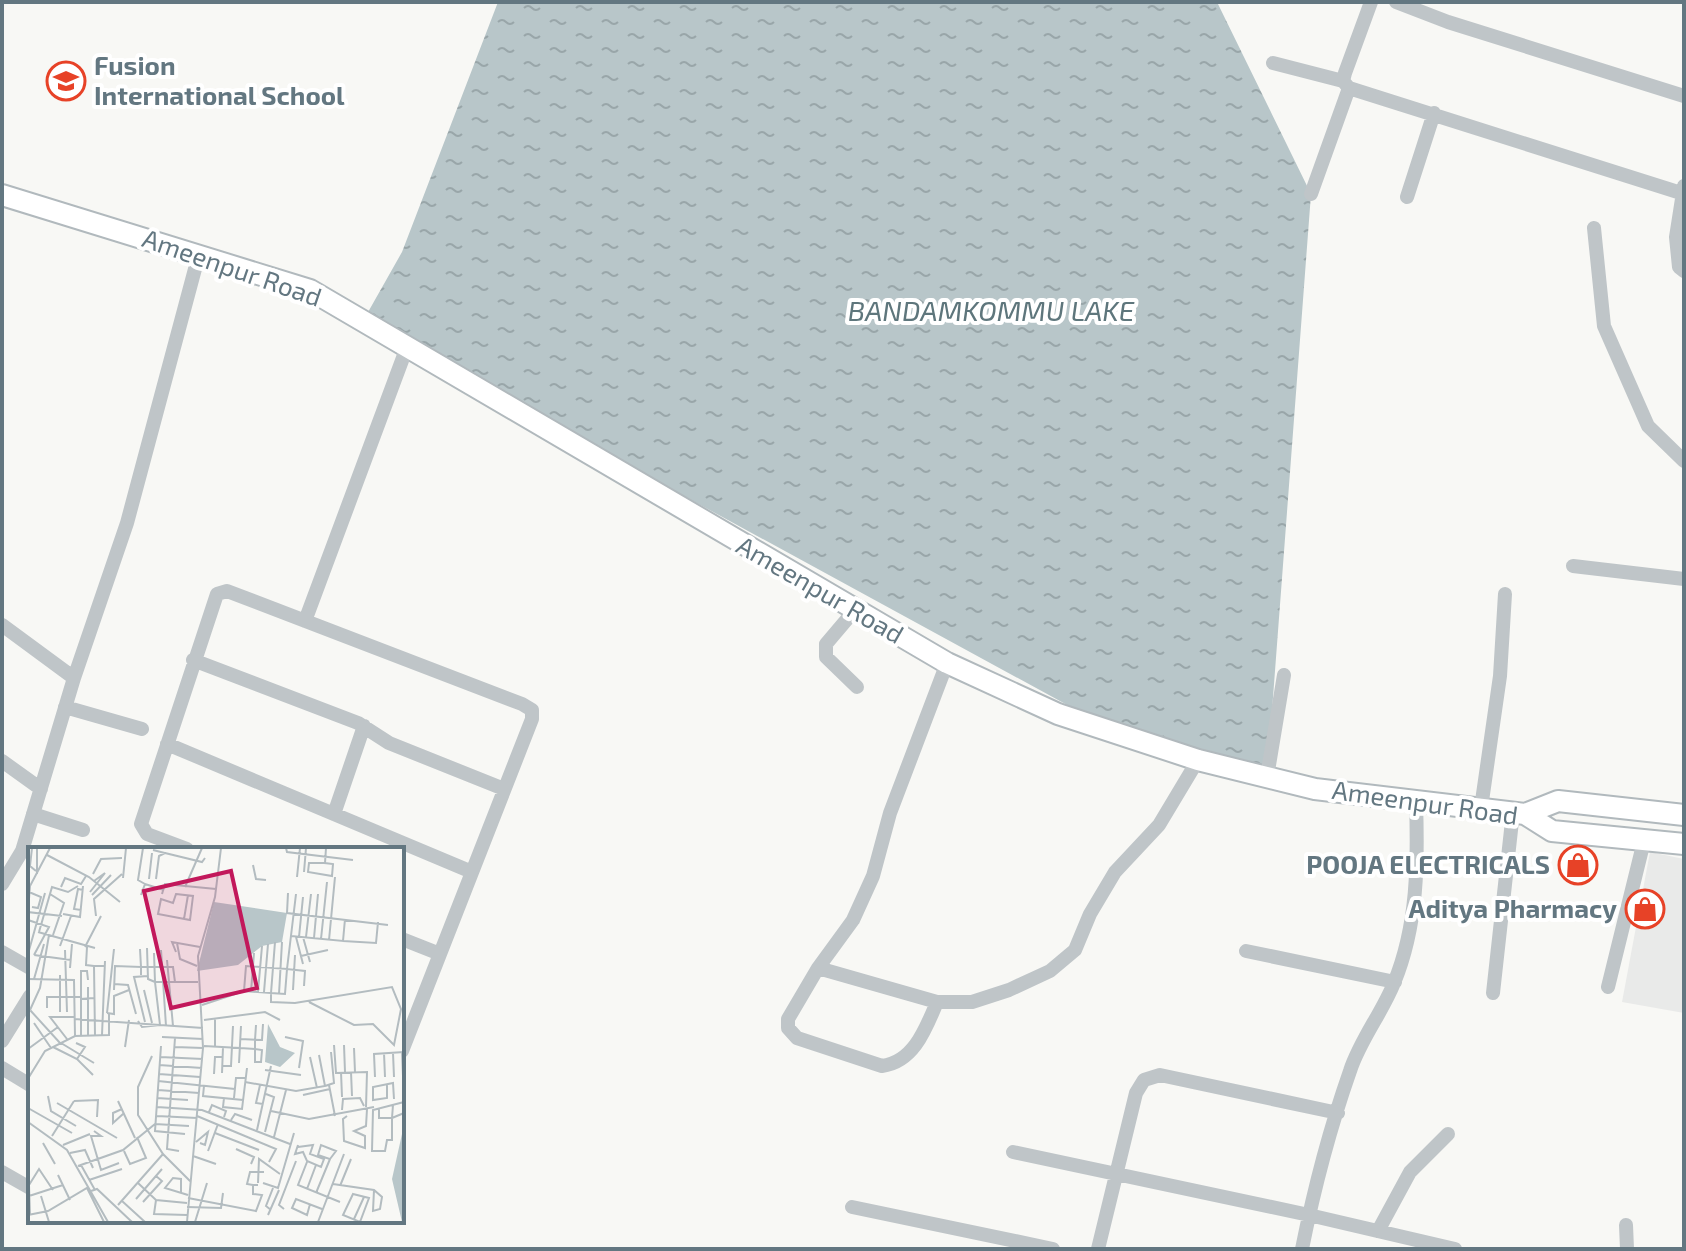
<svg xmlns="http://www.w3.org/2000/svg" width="1686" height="1251" font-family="'Exo 2',sans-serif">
  <defs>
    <pattern id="water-ripples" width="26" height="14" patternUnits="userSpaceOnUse" patternTransform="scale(2)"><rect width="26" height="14" fill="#b8c6c9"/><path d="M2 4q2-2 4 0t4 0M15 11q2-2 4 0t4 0" fill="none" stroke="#99a6a9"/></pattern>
  </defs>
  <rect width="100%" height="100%" fill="#f8f8f5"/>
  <path fill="#e9eae9" d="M1650,852L1684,859V1013L1622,1002Z"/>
  <path fill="url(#water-ripples)" d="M498,2H1217L1311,194L1267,777L1124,736L363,321L402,252Z"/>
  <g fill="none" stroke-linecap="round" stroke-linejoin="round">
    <defs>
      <path id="secondary" d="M2,195L310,290L947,663L1058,714L1198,760L1315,789L1525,814L1552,831L1684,844
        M1525,814L1558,801L1684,815"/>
    </defs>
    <use href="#secondary" stroke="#b1b9bd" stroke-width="24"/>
    <path stroke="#bfc5c8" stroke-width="14" d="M1371,2L1345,73L1343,81L1349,88L1681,193
      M1396,2L1448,22L1684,96
      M1273,63L1343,81
      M1684,186L1676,237L1679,267L1684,271
      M1311,194L1349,88
      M1407,197L1434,113
      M1594,228L1604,326L1648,426L1684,461
      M1573,566L1684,579
      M854,611L826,644V657L857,687
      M305,621L407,347
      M2,625L74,678
      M193,660L358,723L389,743L504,789
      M65,707L142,729
      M167,744L472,872
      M2,761L41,789
      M1267,777L1284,675
      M1481,808L1500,676L1505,594
      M33,814L83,830
      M334,814L364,726
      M187,849L147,834L141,824L217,594L227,591L522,704L532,710V719L402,1051
      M2,884L22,851L74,678L127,523L199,254
      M402,939L440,954
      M1246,951L1395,982
      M2,952L30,968
      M818,968L937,1002H972L1009,990L1050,971L1075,950L1090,914L1115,872L1159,825L1198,760
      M1608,987L1644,841
      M1493,993L1513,812
      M937,1002C926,1028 914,1062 882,1066L797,1038L788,1028V1019L818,968L853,920L873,876L890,813L947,663
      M2,1041L30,996
      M2,1068L30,1085
      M1013,1152L1309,1215L1455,1249
      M2,1172L30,1188
      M852,1207L1053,1249
      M1626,1225L1627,1249
      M1378,1231L1410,1172L1448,1134
      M1098,1249L1136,1093L1144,1080L1160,1075L1338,1113
      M1302,1249C1314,1189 1330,1128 1350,1071C1360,1040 1382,1013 1394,983C1418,925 1418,862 1416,801"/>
    <use href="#secondary" stroke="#fff" stroke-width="20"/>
  </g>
  <defs>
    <symbol id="school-ring" viewBox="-11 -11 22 22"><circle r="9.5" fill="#fff" stroke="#e74227" stroke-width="1.5"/><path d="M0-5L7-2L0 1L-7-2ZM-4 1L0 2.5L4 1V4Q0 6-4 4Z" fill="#e74227"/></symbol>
    <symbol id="shop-ring" viewBox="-11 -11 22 22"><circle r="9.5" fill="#fff" stroke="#e74227" stroke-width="1.5"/><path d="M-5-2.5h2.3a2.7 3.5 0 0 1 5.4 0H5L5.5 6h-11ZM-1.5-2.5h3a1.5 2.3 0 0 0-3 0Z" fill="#e74227"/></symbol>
  </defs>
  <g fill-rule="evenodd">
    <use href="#school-ring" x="44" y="59" width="44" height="44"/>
    <use href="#shop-ring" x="1556" y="843" width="44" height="44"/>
    <use href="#shop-ring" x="1623" y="887" width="44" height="44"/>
  </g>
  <g text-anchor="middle" stroke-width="8" stroke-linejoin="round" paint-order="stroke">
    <g font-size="26" font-weight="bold" fill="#637781" stroke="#fff" text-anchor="end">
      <text x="94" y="75" text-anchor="start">Fusion<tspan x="94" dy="30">International School</tspan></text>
      <text x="1550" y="874">POOJA ELECTRICALS</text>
      <text x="1617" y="918">Aditya Pharmacy</text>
    </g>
    <g font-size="26" fill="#637781" stroke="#fff">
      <text transform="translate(232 268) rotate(19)" y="9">Ameenpur Road</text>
      <text transform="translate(820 590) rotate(30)" y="9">Ameenpur Road</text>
      <text transform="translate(1425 803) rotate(8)" y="9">Ameenpur Road</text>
    </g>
    <g font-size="28" font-style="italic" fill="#5e767c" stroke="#fff">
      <text x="991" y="321">BANDAMKOMMU LAKE</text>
    </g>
  </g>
  <g transform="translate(28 847)">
    <rect width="376" height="376" fill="#f8f8f5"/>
    <path d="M186,55L259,66L254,95L234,99L210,118L169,124ZM240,177L252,200L267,206L252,220L237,215ZM376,278V375H374L364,332Z" fill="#b8c6c9"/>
    <path fill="none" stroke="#b3bcc0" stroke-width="2" d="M4,1L2,19L8,24M22,1L2,39L0,65L34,69M115,1L110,33L117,37M258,1L259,5L325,13M125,3L137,6L131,9L128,32M137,6L174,15L177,11M19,8L61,30L92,55M297,16H281L280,25L304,29L305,17L297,16L298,1M225,18L228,32L238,33M276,25L278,1M9,27V1M65,27L73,12L94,11M269,30L272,1M95,31L98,1M121,32L124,6M33,40L37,31L53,37L58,29M157,40L174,1M1,45L13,50L10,61L4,60M62,45L77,26L66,34M260,46L259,66L360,78M22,47L36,56L25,88M134,47L137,37L188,42M148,47L165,49L162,73L130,67L133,52L145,56ZM64,48L83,28M113,48L117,37L136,43M53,63L46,62L50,42L55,43M35,67L52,70L55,39M68,69L66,52L94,27M156,72L160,48M0,73L21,80L6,108M10,85L67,101M11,85L24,40L40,45L50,39M263,89L315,94L317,72M268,90L275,117M271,90L275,50M275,90L282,115M278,90L283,47M286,91L290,47M293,92L299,35M301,93L307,30M315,94L348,96L350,75M247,95L243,146L257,147L259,122L277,124L276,139M149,96L152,112L169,119M32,99L43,69M57,100L73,69M59,100L58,118L66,119M119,101L120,132L127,135M37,103L39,165M133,103L138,179M148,105L144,95L172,100M126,106L127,135M0,107L17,46M6,108L43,113M273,109L300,103M139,113L145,179M42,121L44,97M32,128V165M113,128V120H145L147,135M0,132L46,133L47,189M6,132L16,97M86,137L100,138L108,167M86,143L87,119L113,120L112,102M116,143L124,176M265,143L267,108M216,144L218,119L259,122L268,47M223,145L226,106M230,145L234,99M236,145L240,97M251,147L254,95M174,158L216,144L243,146V155L267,156L364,140L373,162L366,198L345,177L326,178L281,155M19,161V150H53V124H59L60,133M2,163L12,141L21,88M2,163L32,196M79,166L86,102M79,166L86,167V149L101,143M46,172L175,181M176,173L237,165L252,173M110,174L114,180L132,178M117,175L106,130L120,129M6,176L23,201M132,178L127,135H170M53,188V152L66,151M60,188V140M67,188L66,119H76M74,188L77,114M134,190L175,192M257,190L275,194L271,221M147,191L139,302L151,304M39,192L22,170H46M212,192L234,193L235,177M33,196L66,216M48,196L57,200L49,212M306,198L308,226L339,225L338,260M316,198L317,225M133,199L127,284L157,287M176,199L212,201L227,202L234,203L233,215H227V193L228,178M25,200L49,212L65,228M97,200L101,173M147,200L175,201M187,200V172M326,201L327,225M0,202L30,180M374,205L375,229M356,206L357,230M365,206L366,230M124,209L110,240V268L135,307L162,334M132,210L175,212M282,210L289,241M211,216L213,179M131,218L174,221M195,219H203L205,179M237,223L273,228M313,225L314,250M323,225L324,249M194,226L195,200M131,227L172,230M186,227L187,210H195M1,230L17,204L47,189L81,188V166M347,230L346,207L376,205M130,234L207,242M217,235L268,244L297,239L291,208M232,238L228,256L235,257M301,238L307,269M359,238V251L345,253V240L365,236L366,252M176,239L175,249L215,253M297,239L306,236L303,205M130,243L171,246M275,248L302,242M20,249L23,264L48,279M129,251L160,253M196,251L195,260L214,262L219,221M206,251L208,231H217M46,254L70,253L69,270M90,254L107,291M376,255L345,263L344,304H357L359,293H364V271L376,266M29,256L89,291M129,260L174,263L262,297M0,261L44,286M351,261V271H364L365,258M94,262L85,266V276L95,267M314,263L315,252L332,251L336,259M243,264L281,272L346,260M181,265L184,258L198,264L196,270M129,269L169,271M169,269L248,302L241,315M319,269L315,272L316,294L337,301V289L326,284L338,279L339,262M203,273L207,267L224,273M0,275L39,303L80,375M229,283L243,219M66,284L73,289H63L73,323L91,316M237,285L246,250L238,247M187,286L231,303M24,289L46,254M246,290L258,243M168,295L180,285L177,298L172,296M15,296L27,317M35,298L62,287M270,298L267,307L275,305L279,314L293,320L296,312L282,307L285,298L270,300M208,302L226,310L223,317M96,304L102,317L118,311L109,290M180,304L190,277M42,306L57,303L65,321M165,309L188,317M279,315L270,338L312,355M53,318L67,343M50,319L95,303L127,277L161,279M30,328L42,353M61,333L94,322M110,336L128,353L159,356M230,336L231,312L252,327M235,336L250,341L266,286M305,337L346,343L354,350L352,362L345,364L346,343M225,338L219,337L222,325H236M312,339L323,312M279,342L288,318M63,344L69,342L104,375M153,345V332L145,331L137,341L160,348M288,346L302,312L290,308L293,298L308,304L302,312M325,347L341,351L332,375L315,368ZM1,349L35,338M13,349L21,375M160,351L228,364L234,348L225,347V338H230M108,352L134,322M128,353L126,367L159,368M94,354L117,375M115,355L134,334L128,329M282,357L279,368L264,361L268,352L294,362M90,358L135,307M159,360L193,361L195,346M256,362L251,358L268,314M243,363L238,359L245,341M0,368L20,364L59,341L76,375M2,368L1,338L11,322L25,343M240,368L251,343M326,372L336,350M159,375L175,201L170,109L187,50L193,1M167,375L179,336M290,375L316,307"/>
    <path fill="#c2185b" fill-opacity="0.15" stroke="#c2185b" stroke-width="4" d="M203,24L229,141L143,161L116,44Z"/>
    <rect width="376" height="376" fill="none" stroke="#637781" stroke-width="4"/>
  </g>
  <rect width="1686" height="1251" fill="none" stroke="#637781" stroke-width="8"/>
</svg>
